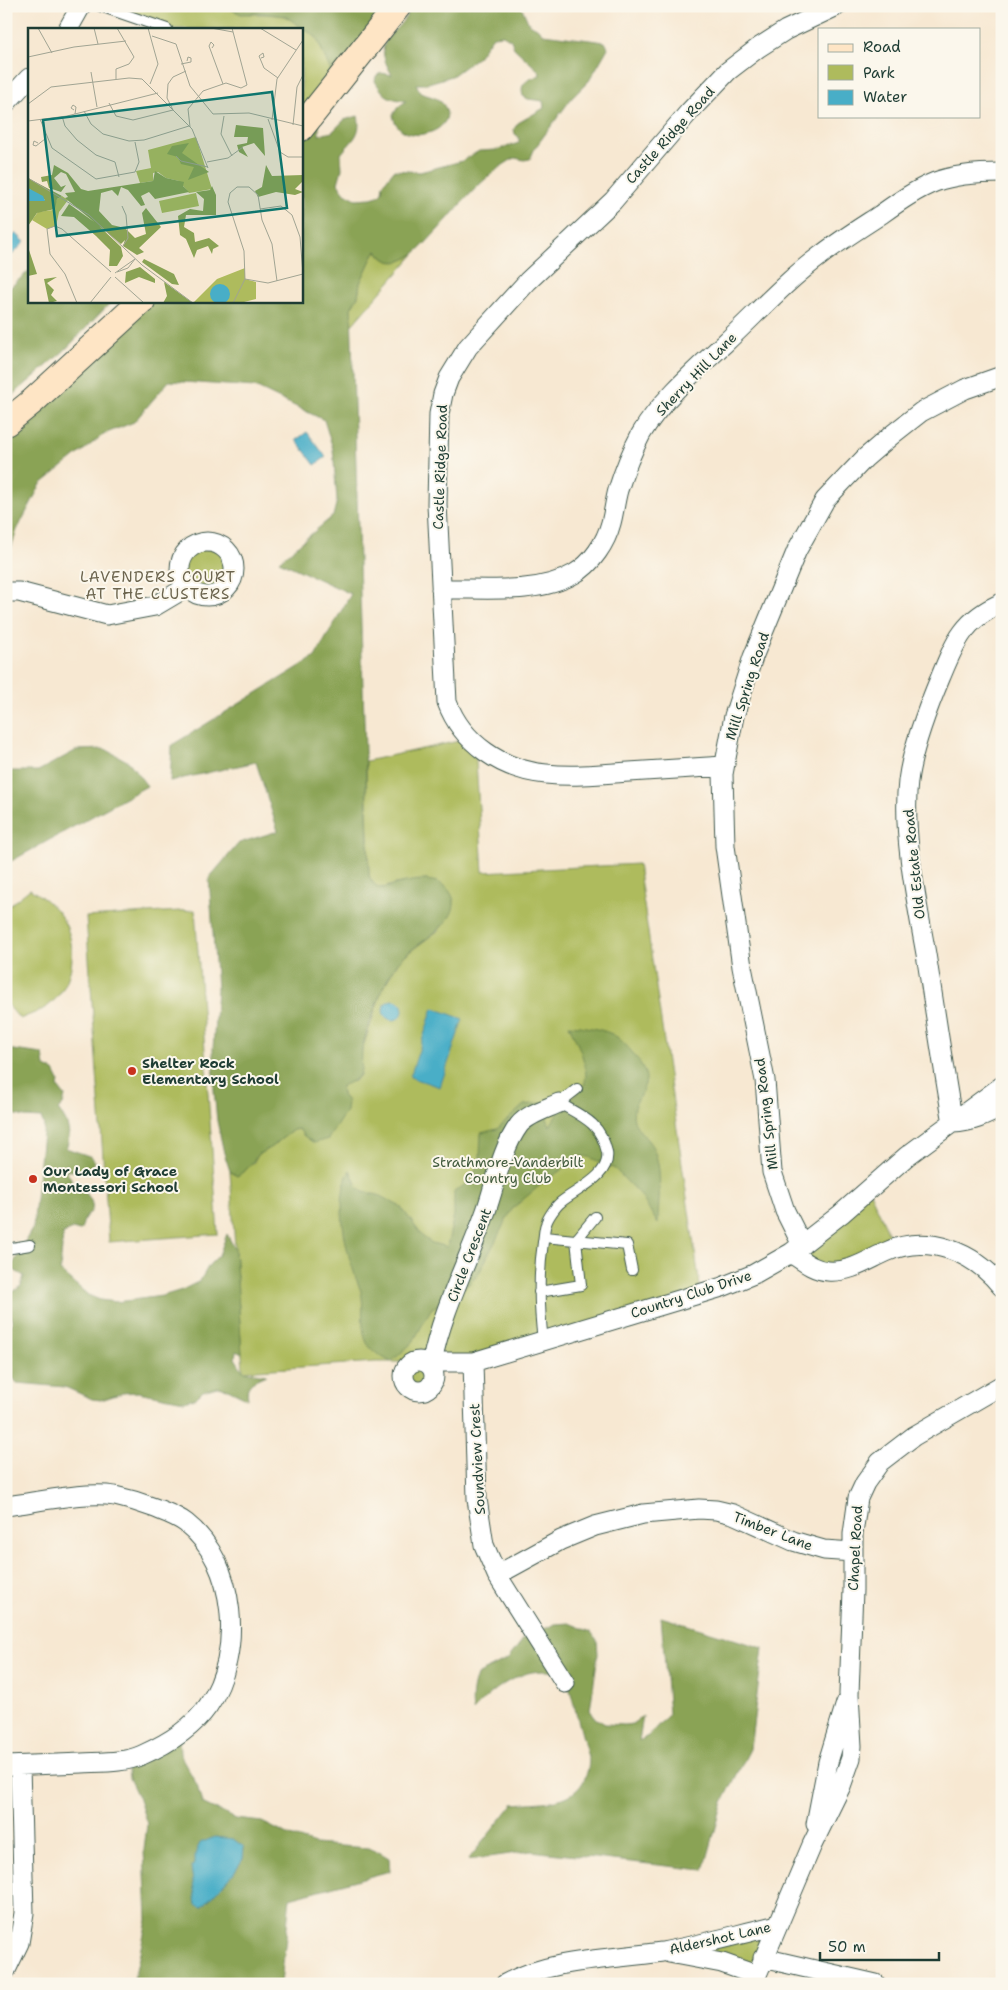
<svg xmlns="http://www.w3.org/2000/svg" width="1008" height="1990" font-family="'Shantell Sans',sans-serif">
  <rect width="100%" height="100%" fill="#fbf7ec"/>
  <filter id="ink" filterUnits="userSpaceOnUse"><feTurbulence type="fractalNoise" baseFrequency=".02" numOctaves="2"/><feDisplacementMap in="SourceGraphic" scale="10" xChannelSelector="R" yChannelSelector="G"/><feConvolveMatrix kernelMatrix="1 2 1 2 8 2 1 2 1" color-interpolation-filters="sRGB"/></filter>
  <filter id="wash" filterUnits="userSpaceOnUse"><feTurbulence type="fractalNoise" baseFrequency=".0096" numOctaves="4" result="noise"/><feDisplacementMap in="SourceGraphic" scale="20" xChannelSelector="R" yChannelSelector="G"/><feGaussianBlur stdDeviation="1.12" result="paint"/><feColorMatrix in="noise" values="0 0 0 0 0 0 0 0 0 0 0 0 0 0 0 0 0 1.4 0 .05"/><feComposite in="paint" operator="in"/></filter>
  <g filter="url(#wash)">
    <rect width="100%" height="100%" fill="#f7e8d2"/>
    <path fill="#aebb5d" stroke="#667c48" d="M100,6H229C236,19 270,11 284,16C290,18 313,33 317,38C325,50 331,71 337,85L301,128V29H167Z
      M377,251C389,268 400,261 415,253L351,326V308L358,296L360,283L374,253Z
      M180 569a27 27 0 1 1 54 0a27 27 0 1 1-54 0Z
      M468,739L475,745L483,872L638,864L701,1293L432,1369C437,1383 427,1393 413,1390L404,1379L405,1370L412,1362H376L243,1371L230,1171L237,1176L253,1163L259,1154L271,1147L293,1130L299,1129L304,1136L342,1095L341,1087L346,1082L355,1081L360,1075L362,1050L382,990L400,959L439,930L449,918L454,904L450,892L427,880L395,884L383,888L374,885L369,876L366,761Z
      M30,889C40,896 53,904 60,915C79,942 76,984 48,1006C40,1012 28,1015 20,1019L6,1003V908Z
      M195,910L218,1234L109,1242L86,917Z
      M870,1192L894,1245L830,1269L795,1253Z
      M778,1925L756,1975L663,1951Z"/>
    <path fill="#8aa354" stroke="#547044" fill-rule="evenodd" d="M229,6H398L337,85L316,37L285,16L261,13L241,14L231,9Z
      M411,6H521L529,24L537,28L543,34L605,42L608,48L589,81L571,99L535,148L530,159L524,160L515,158C485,173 459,207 436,232C426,242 415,257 400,261C390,264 383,259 377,251L374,253L360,283L358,296L351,308L369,876C372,881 375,888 382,888C387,888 393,885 397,884C413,880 439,875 450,892C469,919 415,943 401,959C384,977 368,1025 362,1049C361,1057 363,1068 359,1075C356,1082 347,1082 341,1087L342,1095L347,1101L346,1111L328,1139L314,1143L304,1136L299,1129L293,1130L271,1147L259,1154L246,1170L237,1176L230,1171L224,1153L217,1121L214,1090L213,1049L217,989L209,878L239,843L278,831L256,762L170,781L172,745L315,657L351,594L279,561L333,516L337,500L333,449L324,420L255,387L169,381L134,422L104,434L41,484L17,530L6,563V423L142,301H301V128L319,108V135L332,132L344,120L358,116C362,135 352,140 341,154L342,169L338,183L345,193L356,199L371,198L378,196L382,192L383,184L394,170L420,172L462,161L479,151L496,150L519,143V137L515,134L514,129L518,123L544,108L543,101L528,99L523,96C519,82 528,80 540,75L539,71L514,48L511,40L503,35L493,36L478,57L452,76L425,84H416L421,93C427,96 438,97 442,103C465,130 399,152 393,115L398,107L406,101C387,98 385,97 375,81L376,76L381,73L392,75C368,34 400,38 411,6Z
      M29,271V301H112L64,351L6,401V291Z
      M105,749L129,762L147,786L6,864V771H38L77,750Z
      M569,1025C582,1026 606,1029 617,1037C627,1045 647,1067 646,1080C644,1093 630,1106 634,1120C637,1131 648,1138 653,1148C664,1171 658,1199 658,1224L641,1196L615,1169L589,1157L581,1156L575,1158L567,1166L545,1181L513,1208L506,1220L478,1275L468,1285L431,1309L413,1342L391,1362C382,1357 372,1352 367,1343C360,1328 364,1312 362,1297C361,1287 356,1281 354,1272C344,1244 335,1196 350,1170L357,1186L363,1192L378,1195L401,1207L423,1237L432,1243L447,1247L454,1215V1192L472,1180L480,1158L481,1133L497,1129L524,1105L541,1103L550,1126C560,1107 569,1103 582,1088C594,1073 575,1039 569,1025Z
      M6,1049L43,1054L45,1067L54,1071L59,1081L58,1087L65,1096L63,1105L58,1110C68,1121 72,1135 66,1148L92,1157L94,1161C90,1174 76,1170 65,1171L71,1178V1182C80,1185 95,1199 92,1210C90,1214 86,1216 84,1220C82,1225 83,1227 80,1231L72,1229L63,1234L60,1271L88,1295L100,1300L117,1302L162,1296L182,1290L200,1281L209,1265L219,1255L227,1234L235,1249L242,1354L236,1351L235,1358L243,1371L266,1375C253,1381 245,1382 248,1399L228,1389L217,1387L203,1391L196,1398L184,1401L138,1392L123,1393L101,1400L92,1399L65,1387L17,1383L12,1377V1364L6,1358V1337L12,1323L8,1301L10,1294L21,1286L24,1276L10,1268C20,1255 24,1241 33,1228L44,1124L41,1118L24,1117L6,1112Z
      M661,1617L763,1648L750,1749L723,1802L704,1870L531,1851L468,1860L513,1804C547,1801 585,1806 589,1761L565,1671C554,1672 542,1670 532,1672C509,1677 488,1694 473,1711C471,1698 473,1687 477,1675L508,1659L524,1638L555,1624L569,1623L591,1632L597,1640L598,1654L590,1710L595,1718L605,1724L625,1725L632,1724L643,1716L639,1741L648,1736L669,1714Z
      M179,1735L180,1754L197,1785L202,1803L236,1819L262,1822L290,1836L315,1844L368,1848L379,1852L389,1858L390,1871L290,1898L281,1984H133L147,1920L144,1850L147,1824L138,1797L129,1778L126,1759ZM244,1847L243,1859L232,1875L202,1907L191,1867Z"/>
    <path fill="#48aec7" stroke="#34767e" d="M16,233L25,242L7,260L6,243Z
      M307,432L326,457L315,465L296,440Z
      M383 1010a10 10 0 1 1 20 0a10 10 0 1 1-20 0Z
      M433,1008L463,1019L440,1087L410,1077Z
      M215,1837L233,1839L244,1847L243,1859L232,1875L202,1907L196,1905L191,1867L195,1864V1854L200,1843Z"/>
  </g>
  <g filter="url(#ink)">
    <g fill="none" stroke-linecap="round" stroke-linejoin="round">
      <defs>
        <path id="lane" d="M100,6L167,29
          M544,1237L627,1245L632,1270
          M6,1249L30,1245
          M539,1292L581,1285L576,1240L595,1217
          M543,1341C539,1308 538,1275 543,1242C544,1237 544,1229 546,1224C548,1217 556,1206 561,1202C577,1189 611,1176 607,1152C600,1122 583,1117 559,1103L577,1089"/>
        <path id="street" d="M68,29L81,6
          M6,103L29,78
          M180 569a27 27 0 1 1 54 0a27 27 0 1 1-54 0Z
          M441,589C482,588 538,595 574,574C592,564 606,542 611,523C614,512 615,501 618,490C624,471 632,451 641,434C660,401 698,368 726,342C757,313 786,281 820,256C839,241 860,228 880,215C897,203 915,190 935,182C956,174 980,173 1002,173
          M6,592H19L107,615L155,606L187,587
          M1002,603C964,619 955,642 941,676C928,707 912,749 908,781C902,833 917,903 926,954C935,1010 943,1067 953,1123C972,1122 985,1116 1002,1107
          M724,766C693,768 661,770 629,772C602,774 573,777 546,774C502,770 462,743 447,702L437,504L439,414L443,394L449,378L468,347L528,281L613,201L689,112L728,71L758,48L786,30L837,6
          M802,1245L785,1211L772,1172L765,1080L742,967L725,846L723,774L734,716L753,657L797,550L825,500L865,458L893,434L921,412L965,389L1002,376
          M791,1253C803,1261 813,1270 828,1271C849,1273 868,1260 886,1252C928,1233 974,1252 1002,1287
          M404 1376a15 15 0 1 1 30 0a15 15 0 1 1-30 0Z
          M425,1362H473L722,1287L754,1274L791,1253L841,1214L907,1156L1002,1086
          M432,1362C441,1313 469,1259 486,1211C496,1183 501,1150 519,1125C528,1114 546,1109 559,1103
          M473,1362L477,1499L484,1545L497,1575L565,1683
          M6,1506C38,1502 84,1491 115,1496C129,1499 142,1503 155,1508C165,1512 177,1516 186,1523C237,1563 244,1654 208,1706C192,1729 167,1744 142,1755C124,1763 101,1762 82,1763C57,1764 31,1765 6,1766
          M497,1575L561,1540L595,1526L643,1514L699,1509L716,1510L733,1514L793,1541L824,1550L853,1552
          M816,1824L828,1762L846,1703
          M669,1953L722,1963L756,1975
          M763,1958L876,1984
          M6,1970L19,1943L24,1913L20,1766
          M505,1984C553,1958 609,1960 662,1952C701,1945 739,1934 778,1925
          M753,1984L812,1845L841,1786L851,1758L852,1746L849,1694L853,1590V1534L858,1498L865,1483L880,1462L914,1436L1002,1385"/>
        <path id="secondary" d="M301,128L398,6
          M6,423L33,401L142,301"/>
      </defs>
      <use href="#lane" stroke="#3f574c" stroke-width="12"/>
      <use href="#street" stroke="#3f574c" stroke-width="21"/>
      <use href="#secondary" stroke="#3f574c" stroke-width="28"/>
      <use href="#lane" stroke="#fff" stroke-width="10"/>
      <use href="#street" stroke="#fff" stroke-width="19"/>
      <use href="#secondary" stroke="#fee5c5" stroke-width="26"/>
    </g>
  </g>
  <g fill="#c8321e" stroke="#fbf7ec" stroke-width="2">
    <circle cx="132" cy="1071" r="5"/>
    <circle cx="33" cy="1179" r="5"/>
  </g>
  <g text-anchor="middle" stroke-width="4" stroke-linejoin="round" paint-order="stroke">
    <g font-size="14" fill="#1f3d34" stroke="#fbf7ec">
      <text transform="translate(670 135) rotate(-48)" y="5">Castle Ridge Road</text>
      <text transform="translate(696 374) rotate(-46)" y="5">Sherry Hill Lane</text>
      <text transform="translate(440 467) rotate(-88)" y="5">Castle Ridge Road</text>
      <text transform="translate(747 686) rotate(-72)" y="5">Mill Spring Road</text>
      <text transform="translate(914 864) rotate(-96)" y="5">Old Estate Road</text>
      <text transform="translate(766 1114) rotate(-97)" y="5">Mill Spring Road</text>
      <text transform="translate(469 1255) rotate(-69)" y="5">Circle Crescent</text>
      <text transform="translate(691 1294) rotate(-18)" y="5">Country Club Drive</text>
      <text transform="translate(477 1459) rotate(-93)" y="5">Soundview Crest</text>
      <text transform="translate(773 1531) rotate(21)" y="5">Timber Lane</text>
      <text transform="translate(855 1548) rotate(-87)" y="5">Chapel Road</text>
      <text transform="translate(720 1938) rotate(-13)" y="5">Aldershot Lane</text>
    </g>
    <g font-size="14" font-weight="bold" fill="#1f3d34" stroke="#fbf7ec" text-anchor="start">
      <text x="142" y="1068">Shelter Rock<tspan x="142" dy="16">Elementary School</tspan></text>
      <text x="43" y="1176">Our Lady of Grace<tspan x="43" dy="16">Montessori School</tspan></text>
    </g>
    <g font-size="14" fill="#435c3e" stroke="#fbf7ec">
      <text x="508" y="1167">Strathmore-Vanderbilt<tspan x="508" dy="16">Country Club</tspan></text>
    </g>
    <g font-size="15" letter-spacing="1" fill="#6c654e" stroke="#fbf7ec">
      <text x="158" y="582">LAVENDERS COURT<tspan x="158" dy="17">AT THE CLUSTERS</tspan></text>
    </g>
  </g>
  <g transform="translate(28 28)">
    <rect width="275" height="275" fill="#f7e8d2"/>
    <path d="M168,109L184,161L161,165L151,153L138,150L130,144L125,145V153L112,155L108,143L123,140L120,122ZM168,165L171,178L134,185L131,173ZM34,168L40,172L31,184L28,198L19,201L4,192L10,184L25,182L29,171ZM217,240V251L228,254V271L212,275H165L189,251Z" fill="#aebb5d"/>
    <path d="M208,97L235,100L237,128L226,115L214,119L220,129L211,124L209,117L219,115L220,109H206ZM161,115L154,125L181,144L160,152L166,139L153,136L150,129L139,126L144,118ZM26,137L40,145L53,161L60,163L125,153L127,143L138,150L156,154L155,158L161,164L127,171L121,164L113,168L117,177L113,178L100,162L93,159L90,168L84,162L73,165L71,183L84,197L97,200L107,210L118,206L114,185L118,180L133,199L111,220L116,224L109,227L95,218L97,212L93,216L37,170L40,169L37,165L47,164L38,146L33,144L26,150L33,159L38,157L33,164L21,160L19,153L14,154L13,149L24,147ZM238,137L244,148L275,147V153L267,161L275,164L267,167L248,164L230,169L227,163L234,159ZM0,150L34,168L29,171L27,181L9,185L0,198V173L17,172L0,160ZM184,158L188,167V187H158L156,199L166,205L167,214L181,210L191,218L185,221L184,226L180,218L169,222L166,230L158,211L152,207L150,188L162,181L175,183L176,171L168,164L182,162ZM41,176L69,196L93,219L95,228L89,238H81L82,222L68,208L46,189L33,188ZM1,222L9,246L0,248V223ZM116,231L146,246L151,257L144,256L114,234ZM112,239L127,251V255L111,249L97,255L98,244ZM29,249L19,255L26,262L23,267L29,273L21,275L16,251ZM136,254L165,275H135L139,268Z" fill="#8aa354"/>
    <path d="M0,160L15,168L17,173H0ZM182 266a10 10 0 1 1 20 0a10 10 0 1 1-20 0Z" fill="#48aec7"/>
    <path fill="none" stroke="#a1a493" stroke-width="1" d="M10,0L24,25M66,0L70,16M120,0L130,36L122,56M183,0L205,4M232,0L268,22M124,8L148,16L162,58L185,86L221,85L275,98M184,20L186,17L183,14L181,18L195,56M0,29L46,19L98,13M233,30L236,29L235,25L231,28L236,40L250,50M153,36L163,34V30L160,29L159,33M63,44L69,79M88,51V41L101,36L106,29L89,0M81,75L88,88L105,92L145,82L139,70L140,56L145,49L158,43M0,76L23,59L101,50L114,51L164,101L180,140M46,82L43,80L45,77L48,79L47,86M56,83L63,96L75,106L101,113L116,112L161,98M34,88L37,98L49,112L68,127L87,134L91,149M196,88L193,106L204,128M12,91L24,120L68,151L107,144L111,134L107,114M240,91L252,124L260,129H275M244,92L249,51L275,12M0,93L39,88L130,65M265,97L269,59L275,47M162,99L160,81L175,63L198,55L213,60L219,57L204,0M10,115L6,113L5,117L8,118L17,111M148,128L153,133L180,139M179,134L200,130L215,119M0,150L61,187L114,237L165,275M94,178L98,187L100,210L95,218M89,244L100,240L107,231M87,245L107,231M87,249L116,275M217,251L240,255L275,246L272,209L264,187L253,178L232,181M49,275L37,246L22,226L19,201L27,198L34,201L83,244M62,275L83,249M205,275L217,251L216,223L200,174L202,165L209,159H221L230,167L234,192L244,216L249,253"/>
    <path fill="#0f766e" fill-opacity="0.15" stroke="#0f766e" stroke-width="2.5" d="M244,64L259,180L29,208L15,92Z"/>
    <rect width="275" height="275" fill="none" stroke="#1f3d34" stroke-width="2.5"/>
  </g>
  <rect width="1008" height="1990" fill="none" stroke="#fbf7ec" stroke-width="25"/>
  <rect x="818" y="28" width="162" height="90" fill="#fbf7ec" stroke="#a3ada2"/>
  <rect x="828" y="44" width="25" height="8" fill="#fee5c5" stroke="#a3ada2"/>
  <text x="863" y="52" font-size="15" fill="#1f3d34">Road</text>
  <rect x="828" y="65" width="25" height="15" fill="#aebb5d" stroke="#a3ada2"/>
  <text x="863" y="78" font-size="15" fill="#1f3d34">Park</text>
  <rect x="828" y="90" width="25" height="15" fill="#48aec7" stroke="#a3ada2"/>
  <text x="863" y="102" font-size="15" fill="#1f3d34">Water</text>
  <path d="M820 1952v8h119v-8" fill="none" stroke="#1f3d34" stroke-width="2.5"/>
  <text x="828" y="1952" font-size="15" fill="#1f3d34" stroke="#fbf7ec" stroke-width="4" paint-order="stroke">50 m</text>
</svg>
